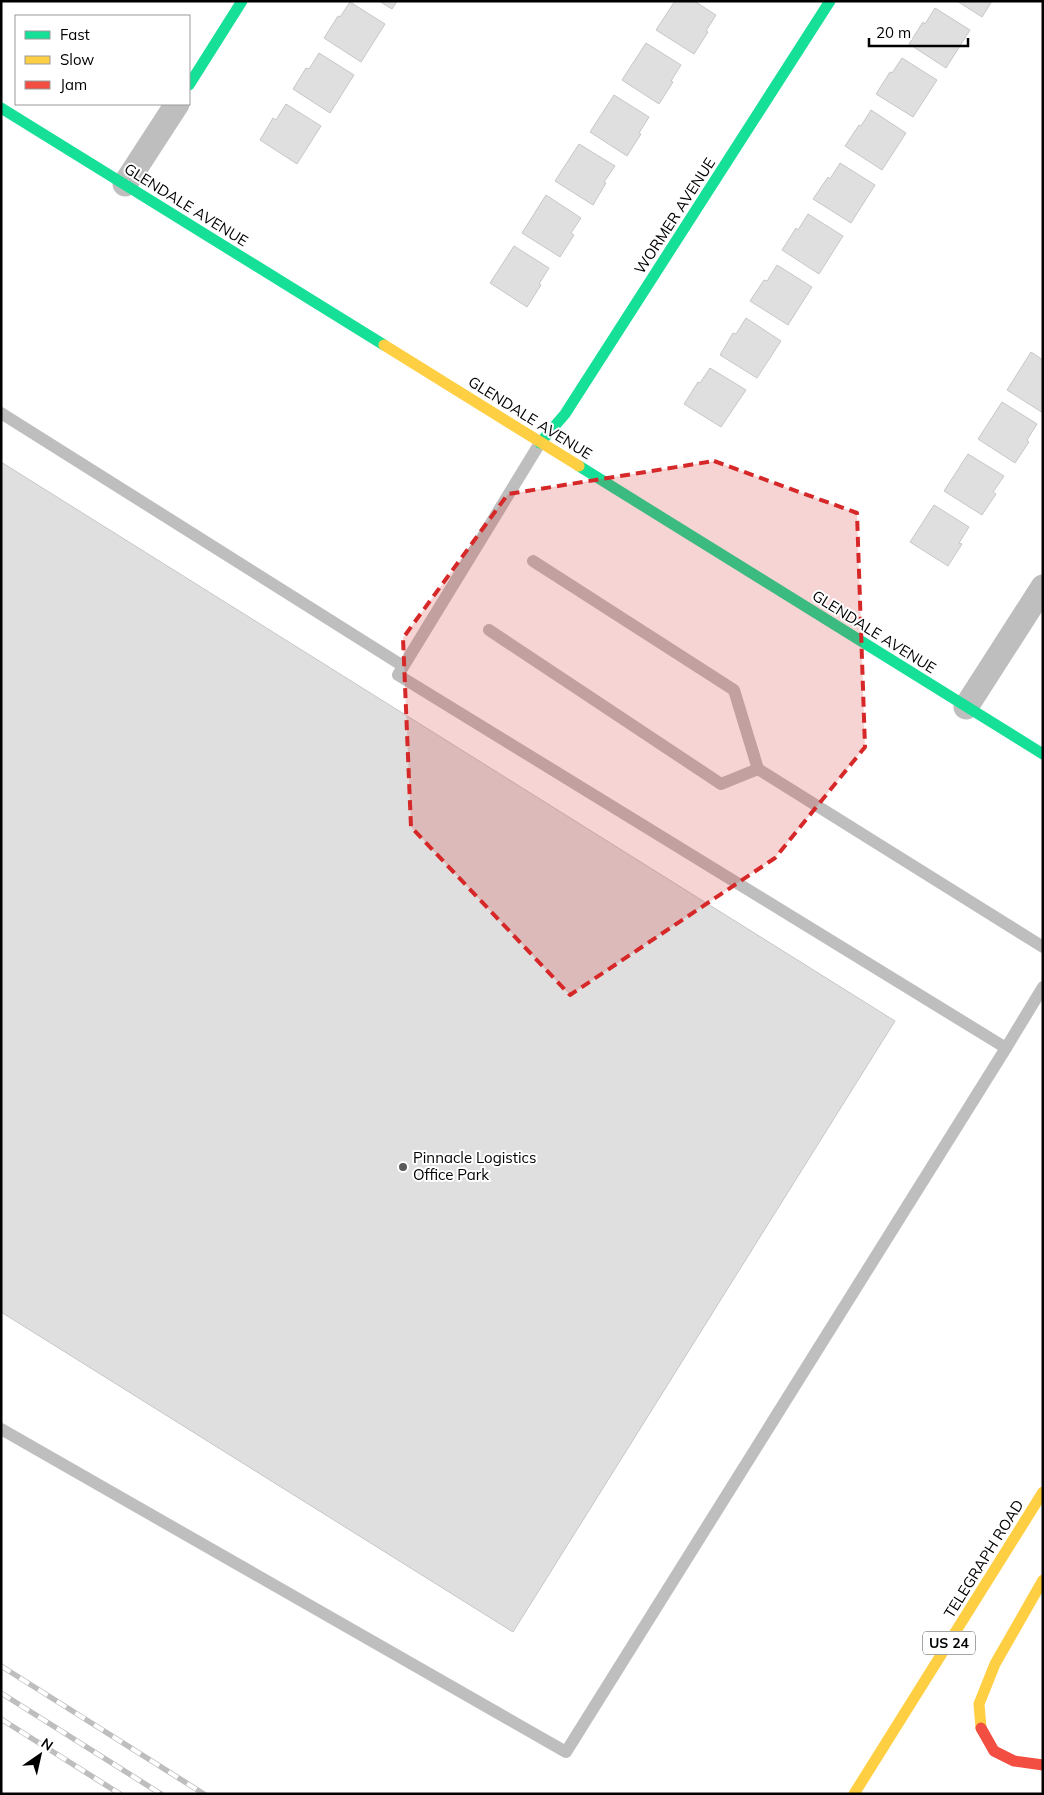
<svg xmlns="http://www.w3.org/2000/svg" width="1044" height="1795" viewBox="0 0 1044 1795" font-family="Mulish,sans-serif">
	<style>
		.building { fill: #dfdfdf; stroke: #c7c7c7 }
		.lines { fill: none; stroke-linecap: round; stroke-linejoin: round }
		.lane { stroke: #bebebe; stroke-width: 12 }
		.street { stroke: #bebebe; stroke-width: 25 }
		.fast { stroke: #16e098; stroke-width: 11 }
		.slow { stroke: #ffcf43; stroke-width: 11 }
		.jam { stroke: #f24e42; stroke-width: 11 }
		.rail-casing { stroke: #bebebe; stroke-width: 5.5 }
		.rail { stroke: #fff; stroke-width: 4; stroke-dasharray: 11; stroke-linecap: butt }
		.marked { fill: #d62828; fill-opacity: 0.2; stroke: #d62828; stroke-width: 4; stroke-dasharray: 10 6; stroke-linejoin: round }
		.poi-dot { fill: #595959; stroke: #fff; stroke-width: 2 }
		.labels { text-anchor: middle; stroke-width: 4; stroke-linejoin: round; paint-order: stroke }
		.shield { fill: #fff; stroke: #4c4c4c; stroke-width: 1 }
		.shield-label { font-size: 14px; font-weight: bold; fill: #000 }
		.street-label { font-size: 15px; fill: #000; stroke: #fff }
		.poi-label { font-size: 15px; fill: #000; stroke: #fff; text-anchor: start }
	</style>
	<rect width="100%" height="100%" fill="#fff"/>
	<!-- building -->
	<g class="building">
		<polygon points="379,1 397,1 392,9"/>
		<polygon points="675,1 694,1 716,15 706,31 708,32 694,54 656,30"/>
		<polygon points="957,1 992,1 982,17"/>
		<polygon points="350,2 385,24 361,62 324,38 338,16 340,17"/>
		<polygon points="935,8 970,30 946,68 909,44 923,22 925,24"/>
		<polygon points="646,43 681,65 671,81 673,82 659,104 622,80"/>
		<polygon points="319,53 354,75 330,113 293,89 306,68 309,69"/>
		<polygon points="902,58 937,80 913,117 876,94 890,72 892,73"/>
		<polygon points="614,95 649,117 639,133 641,134 627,156 590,132"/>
		<polygon points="286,104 321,126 297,164 260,140 273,118 276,120"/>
		<polygon points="871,110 906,133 882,170 845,146 859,125 861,126"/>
		<polygon points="579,144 615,166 604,182 606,183 593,205 555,181"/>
		<polygon points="840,163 875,185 851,223 813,199 828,177 830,179"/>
		<polygon points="546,195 581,218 571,233 574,235 560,257 522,233"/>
		<polygon points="808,214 843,236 819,274 782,250 796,228 798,230"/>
		<polygon points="514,246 549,268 539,284 541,285 527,307 490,283"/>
		<polygon points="777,265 812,287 788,325 750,301 764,280 767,281"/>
		<polygon points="746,318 781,341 757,378 720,355 733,333 736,334"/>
		<polygon points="1031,352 1043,360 1043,413 1007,390"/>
		<polygon points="710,368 746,390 721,427 684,404 698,382 700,383"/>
		<polygon points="1002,402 1037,424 1027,440 1029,442 1015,463 978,439"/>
		<polygon points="968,454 1004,476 993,492 996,494 982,515 944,491"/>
		<polygon points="1,462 895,1021 513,1632 1,1312"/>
		<polygon points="934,505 969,527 959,543 962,544 948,566 910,542"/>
	</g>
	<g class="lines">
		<!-- lane -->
		<g class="lane">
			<polyline points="1,413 403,666"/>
			<polyline points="533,561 734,690 758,769"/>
			<polyline points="489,630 721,784 758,769 1043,947"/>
			<polyline points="1006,1048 1043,987"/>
			<polyline points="1,1429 566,1752 1006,1048 398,675 540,443"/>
		</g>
		<!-- street -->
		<g class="street">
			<polyline points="125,184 177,104"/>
			<polyline points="966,707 1043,587"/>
		</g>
		<!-- fast -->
		<g class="fast">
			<polyline points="189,85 242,1"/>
			<polyline points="1,108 384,345"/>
			<polyline points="540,443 565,414 830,1"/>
			<polyline points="579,466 1043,754"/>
		</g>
		<!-- slow -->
		<g class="slow">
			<polyline points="384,345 579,466"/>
			<polyline points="981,1728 979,1704 995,1664 1043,1580"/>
			<polyline points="854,1794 1043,1492"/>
		</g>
		<!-- jam -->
		<polyline class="jam" points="981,1728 994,1751 1014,1761 1043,1765"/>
		<!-- rail casing -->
		<g class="rail-casing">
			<g id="rail">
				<polyline points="1,1666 204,1794"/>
				<polyline points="1,1693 161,1794"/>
				<polyline points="1,1719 120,1794"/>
			</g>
		</g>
		<!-- rail -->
		<use href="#rail" class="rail"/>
	</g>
	<!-- marked area -->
	<path class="marked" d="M714,461L857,513L865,747L775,858L570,995L411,827L403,638L508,494Z"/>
	<!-- markers -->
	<circle class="poi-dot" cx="403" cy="1167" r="5"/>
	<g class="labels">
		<!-- shield labels -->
		<rect class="shield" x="923" y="1631.5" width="52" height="23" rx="4"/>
		<g class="shield-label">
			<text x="949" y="1648">US 24</text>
		</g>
		<!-- street labels -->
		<g class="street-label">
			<text transform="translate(186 205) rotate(32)" y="5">GLENDALE AVENUE</text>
			<text transform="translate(675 216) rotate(-57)" y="5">WORMER AVENUE</text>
			<text transform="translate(530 418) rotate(32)" y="5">GLENDALE AVENUE</text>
			<text transform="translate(874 632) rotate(32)" y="5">GLENDALE AVENUE</text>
			<text transform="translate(984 1559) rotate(-58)" y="5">TELEGRAPH ROAD</text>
		</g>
		<!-- poi labels -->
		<g class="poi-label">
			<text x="413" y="1163">Pinnacle Logistics<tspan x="413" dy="17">Office Park</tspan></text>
		</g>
	</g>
	<!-- border -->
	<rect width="1044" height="1795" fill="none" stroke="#000000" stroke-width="5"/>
	<!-- legend -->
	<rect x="15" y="15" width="175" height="90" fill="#ffffff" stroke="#999999"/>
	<rect x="25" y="31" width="25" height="8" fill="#16e098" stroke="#999999"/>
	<text x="60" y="40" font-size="15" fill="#000000">Fast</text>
	<rect x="25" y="56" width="25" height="8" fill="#ffcf43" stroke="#999999"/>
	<text x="60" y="65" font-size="15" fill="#000000">Slow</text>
	<rect x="25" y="81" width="25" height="8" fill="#f24e42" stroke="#999999"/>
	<text x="60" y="90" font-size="15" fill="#000000">Jam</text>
	<!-- north arrow -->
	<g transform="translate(40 1755) rotate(34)" stroke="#ffffff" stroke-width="4" paint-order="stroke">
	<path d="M0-4L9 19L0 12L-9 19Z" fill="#000000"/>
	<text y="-8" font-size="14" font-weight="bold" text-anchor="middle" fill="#000000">N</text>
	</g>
	<!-- scale -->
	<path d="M869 38v8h99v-8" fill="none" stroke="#000000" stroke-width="2.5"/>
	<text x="876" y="38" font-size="15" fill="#000000" stroke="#ffffff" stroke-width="4" paint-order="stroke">20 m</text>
</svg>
